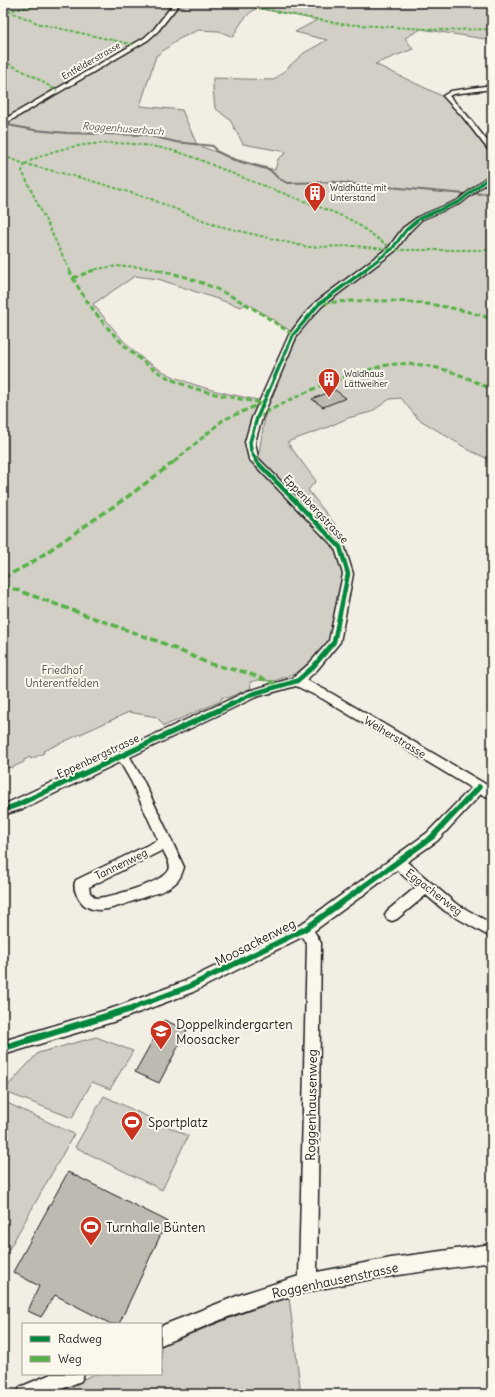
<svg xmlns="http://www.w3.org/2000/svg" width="495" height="1397" viewBox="0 0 495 1397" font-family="Delius,sans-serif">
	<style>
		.green { fill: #d2cfc6; stroke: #777671; fill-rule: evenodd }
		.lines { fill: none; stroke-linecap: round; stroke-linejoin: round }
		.stream { stroke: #716f6b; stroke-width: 2 }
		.building { fill: #bdbab1; stroke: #1c1c1c }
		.minor-casing { stroke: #1c1c1c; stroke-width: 3 }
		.tertiary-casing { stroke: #1c1c1c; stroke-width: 3 }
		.minor { fill: #fbf7ec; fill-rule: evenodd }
		.tertiary { fill: #fbf7ec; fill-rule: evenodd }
		.quiet-far2 { stroke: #55b145; stroke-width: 2; stroke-dasharray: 3.5 2; stroke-linecap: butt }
		.quiet-far1 { stroke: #55b145; stroke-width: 3; stroke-dasharray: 5.5 3; stroke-linecap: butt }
		.quiet { stroke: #55b145; stroke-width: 3.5; stroke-dasharray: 7 3.5; stroke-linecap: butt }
		.cycleway-far4-casing { stroke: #fbf7ec; stroke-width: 4.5 }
		.cycleway-far3-casing { stroke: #fbf7ec; stroke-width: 5.5 }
		.cycleway-far2-casing { stroke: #fbf7ec; stroke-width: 6 }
		.cycleway-far1-casing { stroke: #fbf7ec; stroke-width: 8 }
		.cycleway-casing { stroke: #fbf7ec; stroke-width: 10 }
		.cycleway-far4 { stroke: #00873e; stroke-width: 3 }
		.cycleway-far3 { stroke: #00873e; stroke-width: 3.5 }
		.cycleway-far2 { stroke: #00873e; stroke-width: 4.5 }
		.cycleway-far1 { stroke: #00873e; stroke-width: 5.5 }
		.cycleway { stroke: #00873e; stroke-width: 7 }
		.labels { text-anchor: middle; stroke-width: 4; stroke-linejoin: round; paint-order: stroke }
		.far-street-label { font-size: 9px; fill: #1c1c1c; stroke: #fbf7ec }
		.far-poi-label { font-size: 9px; fill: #1c1c1c; stroke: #fbf7ec; text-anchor: start }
		.far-water-label { font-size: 10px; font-style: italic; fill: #545351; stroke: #fbf7ec }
		.street-label { font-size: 11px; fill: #1c1c1c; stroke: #fbf7ec }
		.park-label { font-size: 11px; fill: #53524f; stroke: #fbf7ec }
		.near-street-label { font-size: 13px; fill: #1c1c1c; stroke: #fbf7ec }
		.near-poi-label { font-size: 13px; fill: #1c1c1c; stroke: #fbf7ec; text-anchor: start }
	</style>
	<rect width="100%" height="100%" fill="#f2eee4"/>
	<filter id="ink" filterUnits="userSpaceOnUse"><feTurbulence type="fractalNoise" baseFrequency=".025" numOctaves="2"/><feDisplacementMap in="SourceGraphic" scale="8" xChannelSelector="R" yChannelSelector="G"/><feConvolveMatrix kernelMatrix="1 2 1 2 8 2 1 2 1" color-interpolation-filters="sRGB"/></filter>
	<g filter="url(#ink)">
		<!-- green -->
		<g class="green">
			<path d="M3,3H492V40L421,29L405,38L413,49L375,64L442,96L460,113L492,155V461L469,450L417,418L401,398L390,399L371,412L348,418L326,428L287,442L316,481L308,490L348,541L340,547L257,464L267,405L248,459L343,555L348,574L334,642L313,667L274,681L258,680L250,682L251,688L227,698L222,697L221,701L164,726L157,717L129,712L50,748L43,751L44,753L31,759L30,757L24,760V762L11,768L10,767L3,769ZM257,8L317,20L295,32L327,40L304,53L274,80L213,78V90L215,108L230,120L243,144L287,152L278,159L275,170L235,159L197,145L182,110L140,106L156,56L179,39L198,30L219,31L233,37C239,25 246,14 257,8ZM135,276L158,279L241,307L247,303L298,336L268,402C224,393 179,386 142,358C125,346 107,320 93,304Z"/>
			<polygon points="96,1037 133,1051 110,1089 92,1082 72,1118 3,1091 38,1053"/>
			<polygon points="104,1096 188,1136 162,1190 75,1147"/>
			<polygon points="3,1101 74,1134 3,1260"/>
			<polygon points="289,1298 301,1394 89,1394 86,1393 85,1394 49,1394 95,1374 161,1374 161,1346 243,1313"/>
		</g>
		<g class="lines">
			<!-- stream -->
			<g class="stream">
				<polyline points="8,125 34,130 67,133 146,135 176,142 213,146 216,151 234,160 270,170 278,178 287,183 334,182 465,194"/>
				<polyline points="474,194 492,193"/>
			</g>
		</g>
		<!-- building -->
		<g class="building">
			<polygon points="335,390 346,398 323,407 312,399"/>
			<polygon points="164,1020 187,1030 159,1083 135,1072"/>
			<polygon points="68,1172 167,1221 119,1324 111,1324 55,1295 41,1317 28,1311 39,1286 13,1272"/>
		</g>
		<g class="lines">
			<!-- minor casing -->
			<g class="minor-casing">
				<g id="minor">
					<polygon points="492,85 492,89 453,94 449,96 466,114 492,147 492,153 490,152 462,116 443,96 451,91"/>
					<path d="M492,173V178L461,203L422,219L409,232L395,251L322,306L310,319L297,335L262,418L255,442L258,458L344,545L353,574L340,642L317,670L306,680L331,693L492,788V799L481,794L437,841L407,862L455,903L492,924V938L445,911L426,895L397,919L392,921L387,919L385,915L387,911L416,887L397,870L314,931L321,943L317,1272L391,1258L492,1244V1262C420,1272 347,1280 277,1300C237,1312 199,1329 161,1345V1326L242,1294L299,1276L307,944L302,937L193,992L116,1021L3,1055V1041L116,1007L183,982L300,925L427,833L471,788L323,699L296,686L256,697L130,757L143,780L184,867C182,874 179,881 173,885C164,892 152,894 142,898C122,904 91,922 78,897C75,892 73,885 76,880L158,840L131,781L120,762L22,809L3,815V805L248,691L293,678L309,664L329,641L343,574L335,548L249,459L245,442L252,418L289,335L304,315L316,302L389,247L403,228L418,217L457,201ZM163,850C165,855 172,865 169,870C164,882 109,898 96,898L90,893L89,887Z"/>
					<polygon points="51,1374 84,1374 81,1381 50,1394 17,1394 20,1387"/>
				</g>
			</g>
			<!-- tertiary casing -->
			<g class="tertiary-casing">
				<polygon id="tertiary" points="174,3 180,3 158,31 148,40 3,125 3,120 144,38 154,29"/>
			</g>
			<!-- minor -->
			<use href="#minor" class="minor"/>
			<!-- tertiary -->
			<use href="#tertiary" class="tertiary"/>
			<!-- quiet-far2 -->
			<g class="quiet-far2">
				<polyline points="233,3 341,24 444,30 492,29"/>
				<polyline points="3,9 40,24 135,45"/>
				<polyline points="7,11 52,3"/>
				<polyline points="3,61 35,77 57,91"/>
				<polyline points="3,156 25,164 89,180 151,199 215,225 307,247 356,246 396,250 492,250"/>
				<path d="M25,164C65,140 126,139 170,150C195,156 218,168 241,177C272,189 304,201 335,213L353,221L391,248"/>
				<polyline points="25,164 22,171 70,271"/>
				<path d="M90,271C115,264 138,265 163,271"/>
			</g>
			<!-- quiet-far1 -->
			<g class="quiet-far1">
				<path d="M69,270C88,310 130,360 171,379C199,393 232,397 262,403"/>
				<path d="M158,270C211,281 249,304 293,335"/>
				<polyline points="73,278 94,270"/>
				<path d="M323,303C380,298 437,300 492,319"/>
				<path d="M258,417C290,398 323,384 358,373C371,369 383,365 396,364C430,362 463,374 492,390"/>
				<polyline points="174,462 223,420 262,403"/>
			</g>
			<!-- quiet -->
			<g class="quiet">
				<polyline points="3,578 31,563 130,495 175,461"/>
				<polyline points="3,585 160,642 210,664 245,672 279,685"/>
			</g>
			<!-- cycleway-far4 casing -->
			<g class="cycleway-far4-casing">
				<polyline id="cycleway-far4" points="363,271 392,249 406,230 420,218 459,202 492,175"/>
			</g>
			<!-- cycleway-far3 casing -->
			<g class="cycleway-far3-casing">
				<polyline id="cycleway-far3" points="257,462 251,451 250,442 257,418 293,335 319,304 365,270"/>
			</g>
			<!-- cycleway-far2 casing -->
			<g class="cycleway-far2-casing">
				<polyline id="cycleway-far2" points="232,704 252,694 297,681 313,667 334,642 348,574 340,547 256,461"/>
			</g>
			<!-- cycleway-far1 casing -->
			<g class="cycleway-far1-casing">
				<g id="cycleway-far1">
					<polyline points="3,810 17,805 234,703"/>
					<polyline points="127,1010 188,987 305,929 432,837 479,787"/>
				</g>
			</g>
			<!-- cycleway casing -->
			<g class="cycleway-casing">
				<polyline id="cycleway" points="3,1048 130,1009"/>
			</g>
			<!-- cycleway-far4 -->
			<use href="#cycleway-far4" class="cycleway-far4"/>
			<!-- cycleway-far3 -->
			<use href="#cycleway-far3" class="cycleway-far3"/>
			<!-- cycleway-far2 -->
			<use href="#cycleway-far2" class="cycleway-far2"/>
			<!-- cycleway-far1 -->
			<use href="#cycleway-far1" class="cycleway-far1"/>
			<!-- cycleway -->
			<use href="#cycleway" class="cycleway"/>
		</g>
	</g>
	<!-- icons -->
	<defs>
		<g id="building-pin" transform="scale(1.15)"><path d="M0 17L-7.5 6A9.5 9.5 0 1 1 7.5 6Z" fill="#c8321e" stroke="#fbf7ec"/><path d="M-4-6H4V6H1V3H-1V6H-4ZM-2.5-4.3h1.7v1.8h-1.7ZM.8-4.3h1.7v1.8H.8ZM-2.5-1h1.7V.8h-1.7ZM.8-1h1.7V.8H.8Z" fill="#fff"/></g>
		<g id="school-pin" transform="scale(1.15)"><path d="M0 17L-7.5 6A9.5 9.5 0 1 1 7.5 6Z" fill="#c8321e" stroke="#fbf7ec"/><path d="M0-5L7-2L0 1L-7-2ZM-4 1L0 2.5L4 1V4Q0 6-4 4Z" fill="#fff"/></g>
		<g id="stadium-pin" transform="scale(1.15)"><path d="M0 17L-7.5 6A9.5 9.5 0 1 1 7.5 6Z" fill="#c8321e" stroke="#fbf7ec"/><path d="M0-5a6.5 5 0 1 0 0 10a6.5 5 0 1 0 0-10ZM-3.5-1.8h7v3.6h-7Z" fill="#fff"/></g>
	</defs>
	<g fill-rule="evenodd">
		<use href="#building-pin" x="315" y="193"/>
		<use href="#building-pin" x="329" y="379"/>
		<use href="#school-pin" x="161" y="1031"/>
		<use href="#stadium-pin" x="132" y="1122"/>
		<use href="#stadium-pin" x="91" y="1227"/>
	</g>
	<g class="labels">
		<!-- far-street labels -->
		<g class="far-street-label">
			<text transform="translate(91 61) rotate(-30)" y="3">Entfelderstrasse</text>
		</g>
		<!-- far-poi labels -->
		<g class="far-poi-label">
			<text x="330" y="191">Waldhütte mit<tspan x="330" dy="10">Unterstand</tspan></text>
			<text x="344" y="377">Waldhaus<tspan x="344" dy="10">Lättweiher</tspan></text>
		</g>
		<!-- far-water labels -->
		<g class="far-water-label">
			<text transform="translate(123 128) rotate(4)" y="4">Roggenhuserbach</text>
		</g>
		<!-- street labels -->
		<g class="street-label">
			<text transform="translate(316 509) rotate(47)" y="4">Eppenbergstrasse</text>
			<text transform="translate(395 737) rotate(31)" y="4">Weiherstrasse</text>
			<text transform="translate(98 756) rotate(-25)" y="4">Eppenbergstrasse</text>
			<text transform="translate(121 864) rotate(-26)" y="4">Tannenweg</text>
			<text transform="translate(434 892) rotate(38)" y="4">Eggacherweg</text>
		</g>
		<!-- park labels -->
		<g class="park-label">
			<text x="62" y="674">Friedhof<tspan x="62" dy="13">Unterentfelden</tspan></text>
		</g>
		<!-- near-street labels -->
		<g class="near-street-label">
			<text transform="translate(255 942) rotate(-27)" y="5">Moosackerweg</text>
			<text transform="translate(311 1105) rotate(-89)" y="5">Roggenhausenweg</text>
			<text transform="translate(335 1280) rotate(-12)" y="5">Roggenhausenstrasse</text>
		</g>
		<!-- near-poi labels -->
		<g class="near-poi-label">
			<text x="176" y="1029">Doppelkindergarten<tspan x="176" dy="15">Moosacker</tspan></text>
			<text x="148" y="1127">Sportplatz</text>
			<text x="106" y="1232">Turnhalle Bünten</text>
		</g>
	</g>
	<!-- margin -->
	<rect width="495" height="1397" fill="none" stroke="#fbf7ec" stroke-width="16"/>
	<rect x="8" y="8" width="479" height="1381" fill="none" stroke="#1c1c1c" stroke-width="1.5" filter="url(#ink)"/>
	<!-- legend -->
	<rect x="22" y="1323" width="140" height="52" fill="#fbf7ec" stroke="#a29f99"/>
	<rect x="30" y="1336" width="20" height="6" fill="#00873e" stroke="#a29f99"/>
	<text x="58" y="1343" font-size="12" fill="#1c1c1c">Radweg</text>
	<rect x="30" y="1356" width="20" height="6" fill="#55b145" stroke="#a29f99"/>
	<text x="58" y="1363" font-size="12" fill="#1c1c1c">Weg</text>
</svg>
